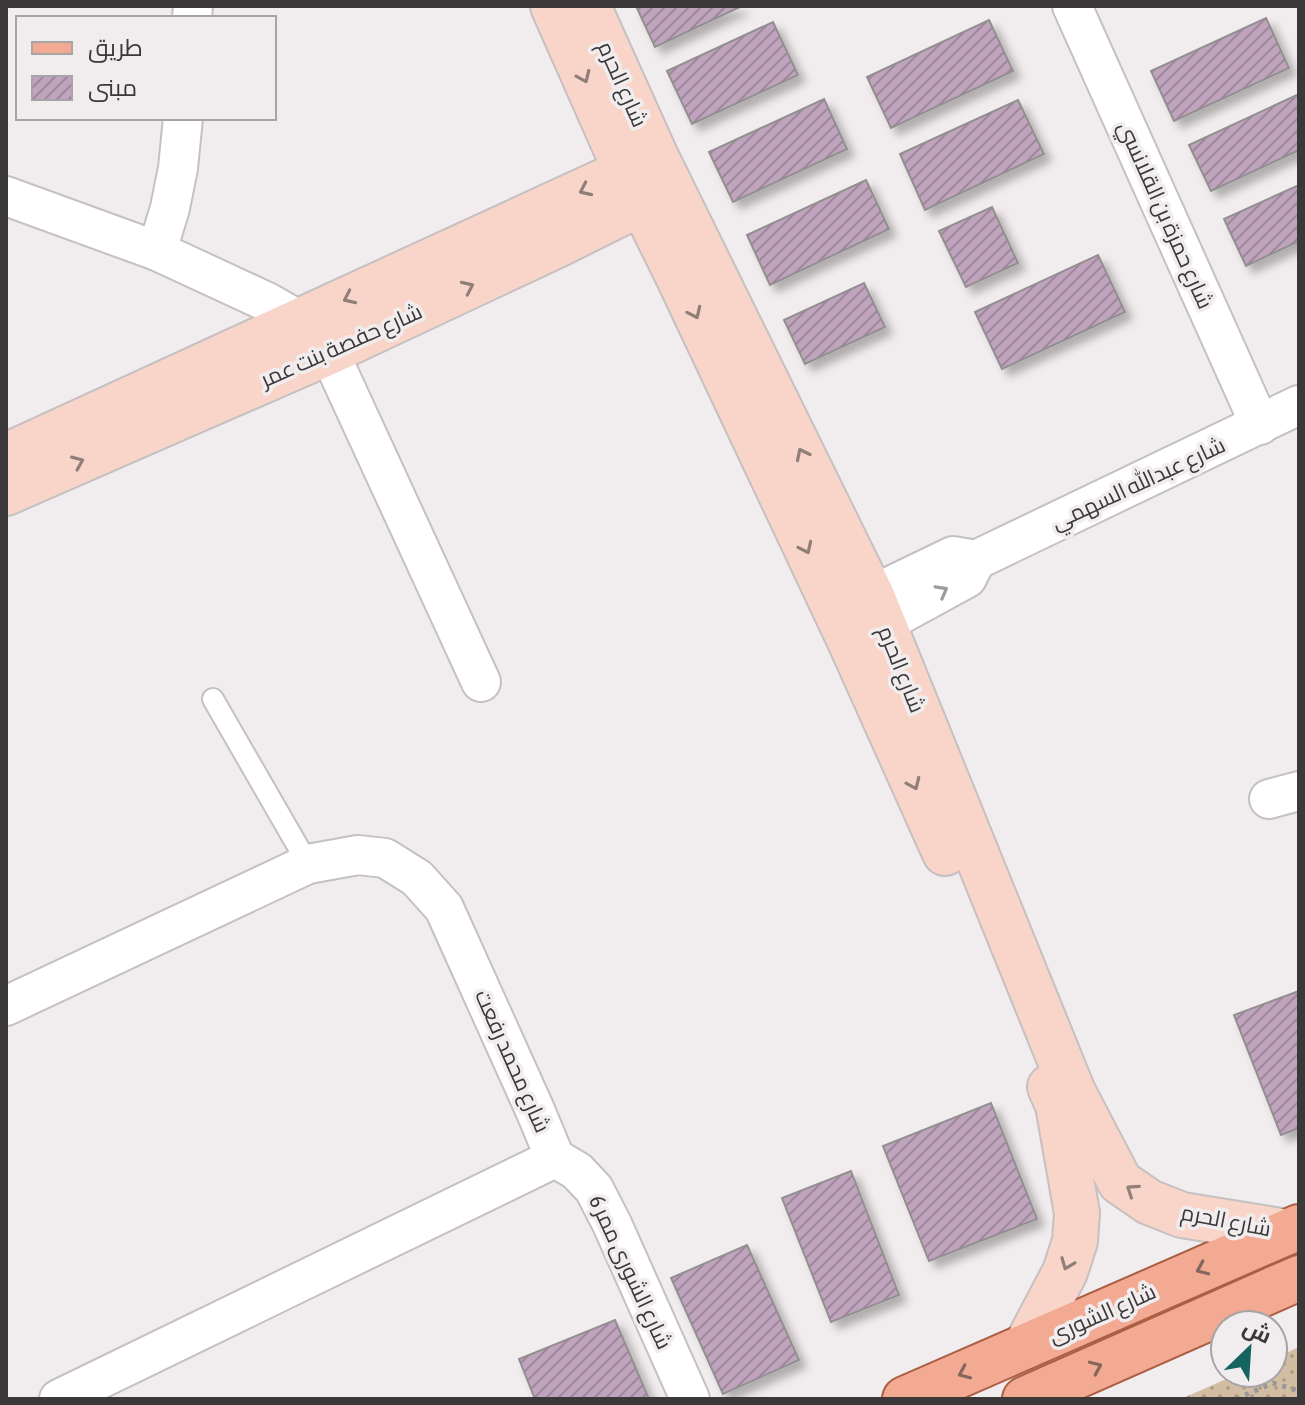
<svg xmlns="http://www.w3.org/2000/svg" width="1305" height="1405" viewBox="0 0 1305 1405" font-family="'Asap Condensed',Cairo,sans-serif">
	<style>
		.park { fill: url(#park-dots) }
		.building { fill: url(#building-hatch); stroke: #928f91; stroke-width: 2; filter: url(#shadow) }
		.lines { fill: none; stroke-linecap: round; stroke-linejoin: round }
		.lane-casing { stroke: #c5c0c1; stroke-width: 24 }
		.street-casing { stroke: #c5c0c1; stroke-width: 42 }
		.secondary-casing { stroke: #c5c0c1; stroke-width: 48 }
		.primary-casing { stroke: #ac5e44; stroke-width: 48 }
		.path { stroke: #9a9697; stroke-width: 5; stroke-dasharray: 4 6; stroke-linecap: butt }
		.lane { stroke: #fff; stroke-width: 20 }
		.street { stroke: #fff; stroke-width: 38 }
		.secondary { stroke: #f9d5c9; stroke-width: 44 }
		.primary { stroke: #f2aa92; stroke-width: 44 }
		.oneway { stroke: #907f79 }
		.oneway2 { stroke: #9c9c9c }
		.oneway3 { stroke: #84665c }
		.labels { text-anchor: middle; stroke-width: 7; stroke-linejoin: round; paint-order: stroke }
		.street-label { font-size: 22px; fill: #3a3838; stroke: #f1eced }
	</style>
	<defs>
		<pattern id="park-dots" width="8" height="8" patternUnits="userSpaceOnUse" patternTransform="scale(2)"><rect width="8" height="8" fill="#d2bda3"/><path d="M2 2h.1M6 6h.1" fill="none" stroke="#ab9b86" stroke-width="1.8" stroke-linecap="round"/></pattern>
		<pattern id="building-hatch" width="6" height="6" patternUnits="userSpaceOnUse" patternTransform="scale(2)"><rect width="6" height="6" fill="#c0a4bd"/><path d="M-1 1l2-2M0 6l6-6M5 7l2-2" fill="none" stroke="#9d879b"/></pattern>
		<filter id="shadow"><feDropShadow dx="7" dy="7" stdDeviation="4" flood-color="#0004"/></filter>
	</defs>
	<rect width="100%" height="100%" fill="#f1eced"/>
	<!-- park -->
	<polygon class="park" points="1299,1347 1299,1399 1181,1399 1240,1373 1273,1373 1273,1359"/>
	<!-- building -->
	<g class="building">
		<polygon points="636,6 742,6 655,47"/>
		<polygon points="1266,18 1289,68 1174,121 1151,71"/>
		<polygon points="989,20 1013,71 891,128 867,77"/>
		<polygon points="773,22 798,75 692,124 667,71"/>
		<polygon points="1299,94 1299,150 1211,191 1189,145"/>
		<polygon points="824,99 847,149 733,202 709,152"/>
		<polygon points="1018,100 1044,154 925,210 900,154"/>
		<polygon points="866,180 889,229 770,285 747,235"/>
		<polygon points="1299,185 1299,241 1246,266 1224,219"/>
		<polygon points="992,207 1018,263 966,287 939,231"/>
		<polygon points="1098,255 1125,312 1002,369 975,312"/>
		<polygon points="864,283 885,327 805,364 784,320"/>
		<polygon points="1299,991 1299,1128 1281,1135 1234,1015"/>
		<polygon points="991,1103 1037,1219 929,1261 883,1146"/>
		<polygon points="851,1171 899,1295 831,1322 782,1198"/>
		<polygon points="747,1245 799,1360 723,1394 671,1278"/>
		<polygon points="615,1320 649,1399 535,1399 519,1359"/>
	</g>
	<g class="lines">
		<!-- lane casing -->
		<g class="lane-casing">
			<polyline id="lane" points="213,699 308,864"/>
		</g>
		<!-- street casing -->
		<g class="street-casing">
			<g id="street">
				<polyline points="1072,6 1260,425"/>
				<polyline points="192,18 193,6"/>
				<polyline points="6,196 157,251 170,208 178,168 183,118"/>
				<polyline points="157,251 267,302 300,321 329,352 481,682"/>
				<polyline points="845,608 953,556 976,560 1299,405"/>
				<polyline points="857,638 967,578 976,560"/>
				<polyline points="1269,799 1299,791"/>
				<polyline points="6,1006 308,864 358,855 385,858 417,878 444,908 535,1110 555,1158"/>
				<polyline points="555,1158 577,1171 594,1189 612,1224 690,1399"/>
				<polyline points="59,1399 555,1158"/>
			</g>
		</g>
		<!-- secondary casing -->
		<g class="secondary-casing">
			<g id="secondary">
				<polyline points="553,6 626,171 678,276 850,641 945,853"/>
				<polyline points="588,6 656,157 872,596 1073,1092 1120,1182 1149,1202 1182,1215 1287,1232"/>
				<polyline points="6,456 650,160"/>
				<polyline points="6,493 329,352 555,246 666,191"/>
				<polyline points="1026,1346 1065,1272 1075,1241 1077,1213 1058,1105 1050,1087"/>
			</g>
		</g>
		<!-- primary casing -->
		<g class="primary-casing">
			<g id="primary">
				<polyline points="905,1399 1299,1227"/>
				<polyline points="1025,1399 1299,1278"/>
			</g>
		</g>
		<!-- path -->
		<polyline class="path" points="1236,1399 1273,1383 1299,1391"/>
		<!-- lane -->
		<use href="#lane" class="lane"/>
		<!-- street -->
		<use href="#street" class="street"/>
		<!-- secondary -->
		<use href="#secondary" class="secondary"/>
		<!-- primary -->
		<use href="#primary" class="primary"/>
	</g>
	<!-- one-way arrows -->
	<defs><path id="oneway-chevron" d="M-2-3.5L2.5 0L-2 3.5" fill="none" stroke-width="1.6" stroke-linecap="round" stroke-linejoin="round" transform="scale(2)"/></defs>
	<g class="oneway">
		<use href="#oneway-chevron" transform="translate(584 77) rotate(66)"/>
		<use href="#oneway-chevron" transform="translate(585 190) rotate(155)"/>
		<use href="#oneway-chevron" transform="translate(468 287) rotate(-25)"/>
		<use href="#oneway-chevron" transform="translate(349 298) rotate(155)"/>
		<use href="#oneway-chevron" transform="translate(695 313) rotate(65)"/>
		<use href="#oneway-chevron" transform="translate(802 454) rotate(-116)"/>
		<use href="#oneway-chevron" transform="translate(78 462) rotate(-23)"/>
		<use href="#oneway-chevron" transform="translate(806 548) rotate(65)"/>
		<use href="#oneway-chevron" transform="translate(914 784) rotate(66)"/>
		<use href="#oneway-chevron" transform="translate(1132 1190) rotate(-146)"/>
		<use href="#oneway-chevron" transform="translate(1067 1264) rotate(111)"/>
	</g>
	<use class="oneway2" href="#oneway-chevron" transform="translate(942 591) rotate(-29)"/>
	<g class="oneway3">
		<use href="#oneway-chevron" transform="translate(1202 1269) rotate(156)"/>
		<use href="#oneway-chevron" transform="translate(1096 1367) rotate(-24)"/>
		<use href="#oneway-chevron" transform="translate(964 1373) rotate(156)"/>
	</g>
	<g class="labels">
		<!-- street labels -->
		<g class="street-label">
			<text transform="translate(623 84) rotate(66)" y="8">شارع الحرم</text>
			<text transform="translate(1166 215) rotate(66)" y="8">شارع حمزة بن القلانسي</text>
			<text transform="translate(341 345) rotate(-24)" y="8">شارع حفصة بنت عمر</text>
			<text transform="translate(1138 483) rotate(-25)" y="8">شارع عبدالله السهمي</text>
			<text transform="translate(902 669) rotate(68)" y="8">شارع الحرم</text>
			<text transform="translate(513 1061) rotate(66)" y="8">شارع محمد رفعت</text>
			<text transform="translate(1226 1220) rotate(11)" y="8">شارع الحرم</text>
			<text transform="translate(631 1272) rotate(65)" y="8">شارع الشورى ممر 6</text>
			<text transform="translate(1102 1313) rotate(-24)" y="8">شارع الشورى</text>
		</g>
	</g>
	<!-- border -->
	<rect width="1305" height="1405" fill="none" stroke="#3a3838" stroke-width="16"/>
	<!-- legend -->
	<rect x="16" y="16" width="260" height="104" fill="#f1eced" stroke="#a8a4a5" stroke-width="2"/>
	<rect x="32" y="42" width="40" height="12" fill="#f2aa92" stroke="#a8a4a5" stroke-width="2"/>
	<text x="88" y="56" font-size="24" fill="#3a3838">طريق</text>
	<rect x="32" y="76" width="40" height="24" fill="url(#building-hatch)" stroke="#a8a4a5" stroke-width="2"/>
	<text x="88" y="96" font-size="24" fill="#3a3838">مبنى</text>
	<!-- north arrow -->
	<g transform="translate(1249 1349) rotate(25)"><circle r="38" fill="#f1eced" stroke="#a8a4a5" stroke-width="2"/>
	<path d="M0-6L14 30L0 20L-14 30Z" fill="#156460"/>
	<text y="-12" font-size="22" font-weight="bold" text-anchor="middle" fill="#3a3838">ش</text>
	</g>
</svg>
